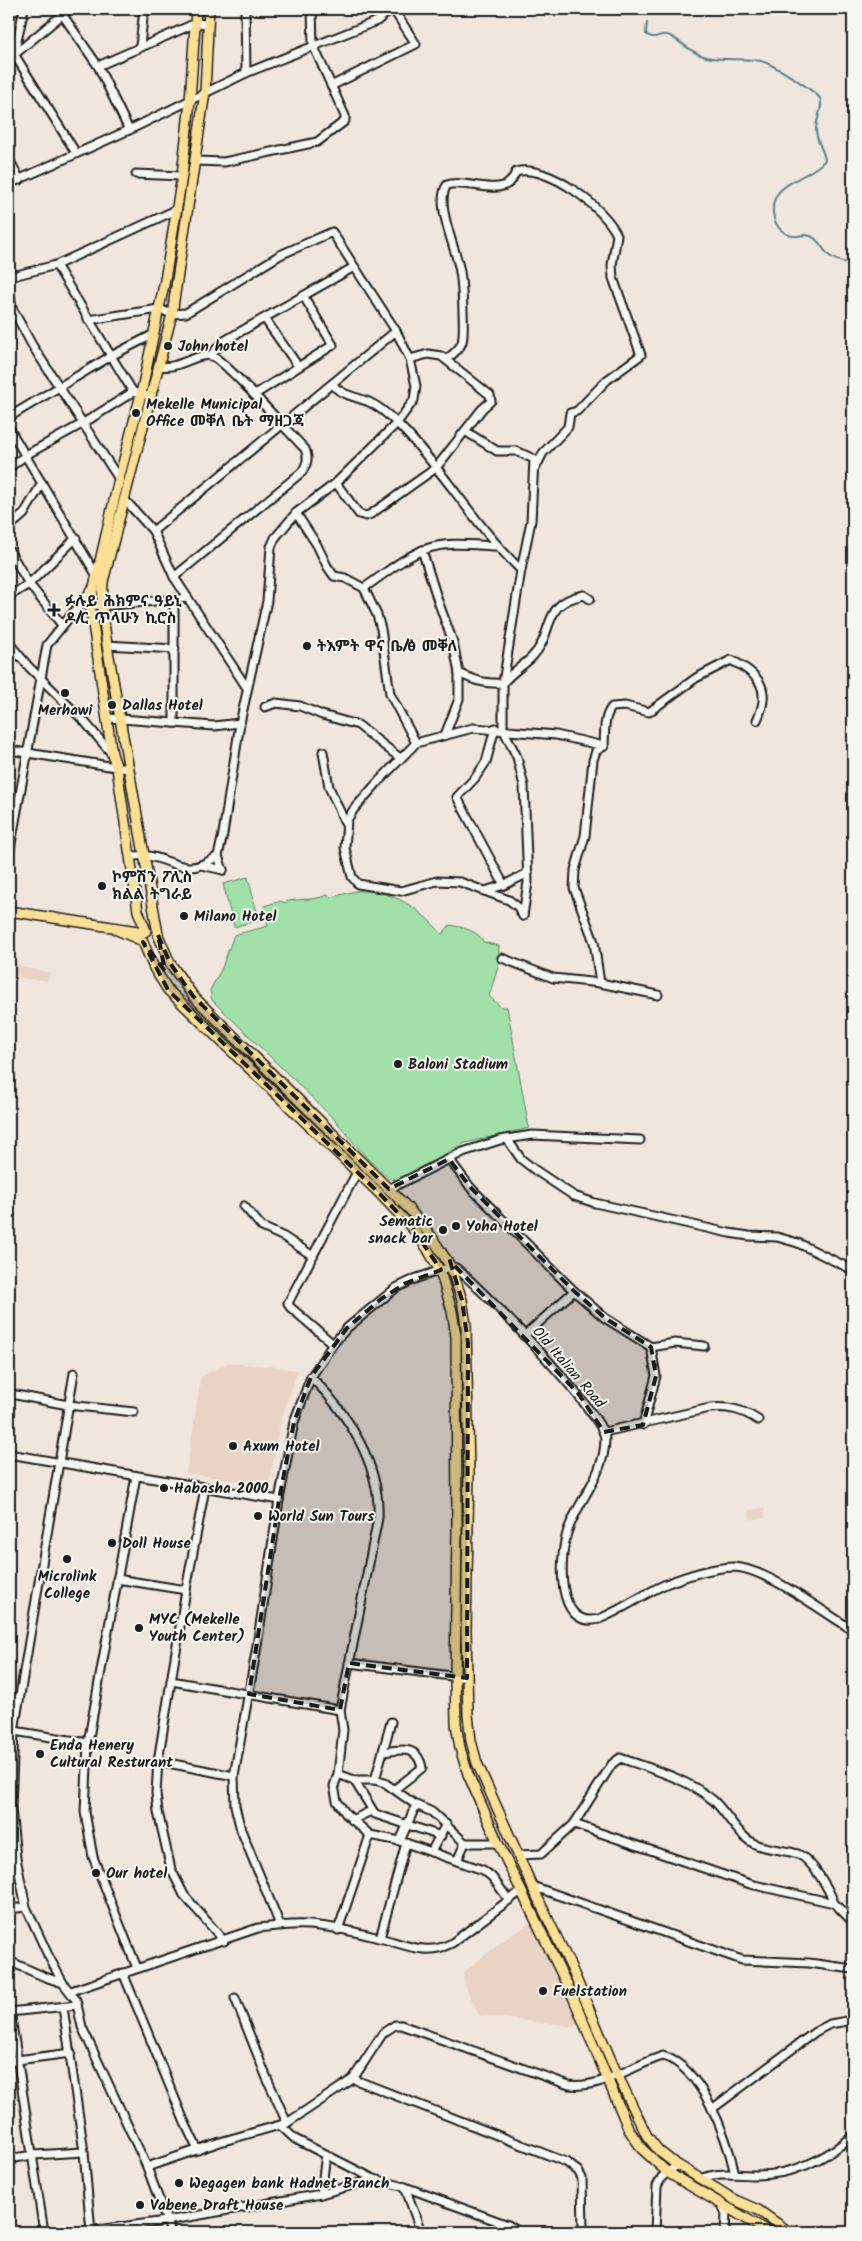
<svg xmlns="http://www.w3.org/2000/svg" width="862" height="2241" viewBox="0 0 862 2241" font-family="Kalam,'Noto Sans Ethiopic',sans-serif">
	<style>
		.built { fill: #e8d3c4 }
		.green { fill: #a1e1a9; stroke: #5e7e62 }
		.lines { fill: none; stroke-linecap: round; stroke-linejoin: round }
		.stream { stroke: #55818e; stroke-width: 2 }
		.minor-casing { stroke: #1c1c1c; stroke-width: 11 }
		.major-casing { stroke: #1c1c1c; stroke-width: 12 }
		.minor { stroke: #f6f6f2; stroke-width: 7 }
		.major { stroke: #fbdf96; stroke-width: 9 }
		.marked { fill: #1c1c1c; fill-opacity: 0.2; stroke: #1c1c1c; stroke-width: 4; stroke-dasharray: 10 6; stroke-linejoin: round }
		.poi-dot { fill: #1c1c1c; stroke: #f6f6f2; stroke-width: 2 }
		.labels { text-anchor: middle; stroke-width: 4; stroke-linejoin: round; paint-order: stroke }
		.poi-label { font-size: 15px; font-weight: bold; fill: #1c1c1c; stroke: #f6f6f2; text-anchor: start }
		.street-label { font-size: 15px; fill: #1c1c1c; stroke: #f6f6f2 }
	</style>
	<rect width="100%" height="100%" fill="#f0e6dd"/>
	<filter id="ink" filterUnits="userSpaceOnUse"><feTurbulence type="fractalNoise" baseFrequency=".02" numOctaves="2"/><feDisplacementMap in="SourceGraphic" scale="10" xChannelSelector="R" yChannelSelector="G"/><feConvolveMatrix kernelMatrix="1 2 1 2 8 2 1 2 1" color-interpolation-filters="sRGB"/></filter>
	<g filter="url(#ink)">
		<!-- built -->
		<g class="built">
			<polygon points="9,961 17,963 22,967 50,973 47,981 21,978 17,975 16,980 9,978"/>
			<polygon points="228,1363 279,1367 298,1371 281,1419 269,1485 186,1473 201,1377"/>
			<polygon points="764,1508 765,1518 750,1519 749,1510"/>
			<polygon points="530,1923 578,2023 570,2026 479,2015 466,1987 463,1973 500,1943"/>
		</g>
		<!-- green -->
		<g class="green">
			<polygon points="248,877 259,920 234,927 223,884"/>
			<path d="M356,891C393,889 419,908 442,934L450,925C461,927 480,931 483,942L499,946L498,967L489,996L501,1007H507L529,1128L465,1143L397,1180L390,1179L367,1158L336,1121L212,1000L210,990L221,970L234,935L268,926L264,906L281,901L284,903C296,897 312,902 327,895L331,897Z"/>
		</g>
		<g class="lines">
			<!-- stream -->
			<path class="stream" d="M647,22L646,34C655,42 661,31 670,36C682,42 690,52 703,56C723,62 742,57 761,61C775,65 809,87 820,98C824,108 816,118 816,129C816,142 824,150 825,160C810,180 765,181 774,218C776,227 785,236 795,236C799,236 803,235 806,235C819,236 822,251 831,257C837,261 846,263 853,263"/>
			<!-- minor casing -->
			<g class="minor-casing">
				<g id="minor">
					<polyline points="24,9 14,54 76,153"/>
					<polyline points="245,9 246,73"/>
					<polyline points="62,14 98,66 129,130"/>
					<polyline points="140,46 144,9"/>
					<polyline points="9,59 69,9"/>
					<polyline points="98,66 196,23 208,24"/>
					<polyline points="331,86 416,44 393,9"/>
					<polyline points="9,159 20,180"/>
					<polyline points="196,161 224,162 317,142 345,121 345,116 313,45 312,9"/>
					<polyline points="136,174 182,176"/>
					<polyline points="9,184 129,130 246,73 377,21 391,9"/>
					<polyline points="56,265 133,392"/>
					<polyline points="9,266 13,276"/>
					<polyline points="9,277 56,265 176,210"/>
					<polyline points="9,290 12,308 32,345 119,479"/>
					<polyline points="265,319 298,366"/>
					<polyline points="88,320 159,309 172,314 186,313 280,255 332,232 396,331 410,359 416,386 414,400 397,423 336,483 296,513 275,538 271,547 267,601 240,723 223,834 218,856 223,870"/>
					<polyline points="210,356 224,341 354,267"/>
					<path d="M447,359C452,355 461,348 462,342C465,333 462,283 460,272C457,250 434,204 447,185C464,179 496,195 510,182C513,179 514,175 516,172C547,163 605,208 617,235L612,265L613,278L641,355L607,380L577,411L570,413L568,427L543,453L535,469"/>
					<path d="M160,366C179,370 196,352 212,356C225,360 291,435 305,449C309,458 307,464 302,472L174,577"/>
					<path d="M332,384C342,396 355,396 369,402C380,407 390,416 399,425C444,470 475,526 521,570"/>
					<polyline points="254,395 333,345 304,297"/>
					<polyline points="9,417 111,356 154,334"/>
					<polyline points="9,428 97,576"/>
					<polyline points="465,431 497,451 516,451 534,459 531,521 521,570 503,683 503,729 517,757 524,786 528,882 523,916"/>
					<polyline points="9,468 26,455 82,424 133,392 144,395"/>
					<polyline points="336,483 359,514 366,516 371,514 436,468 482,409 491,401 490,395 441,356 428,354 410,359"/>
					<polyline points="125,500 153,531 174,577 247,688"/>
					<polyline points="296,513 317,545 327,566 334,576 345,578 364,588 377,615 381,629 390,694 416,743"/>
					<polyline points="9,527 24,514 42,483"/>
					<polyline points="153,531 396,331"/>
					<polyline points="9,550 29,584 62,625"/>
					<polyline points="422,550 438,601 453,642 459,673 459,699 445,735"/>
					<path d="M364,588C383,575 404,557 426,549C448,541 473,545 495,546"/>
					<polyline points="9,596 29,584 76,538"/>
					<polyline points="174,601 174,723"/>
					<polyline points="90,604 102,606 188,598"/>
					<polyline points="9,643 29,667 84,721 112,754"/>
					<polyline points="107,645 175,649"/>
					<path d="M459,673C475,681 486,684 503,683C512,672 523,666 532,657C556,632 540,603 584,595L590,599"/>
					<polyline points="265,707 276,703 300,706 322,715 358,725 400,758"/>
					<polyline points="108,718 214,726 240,723"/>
					<polyline points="495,728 486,762 475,778 457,797 504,885"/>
					<path d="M604,746C605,734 603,717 612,707L625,706L649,712L696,678L731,660C759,674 772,689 757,720"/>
					<polyline points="9,750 128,769"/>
					<polyline points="323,752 329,787 346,825"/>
					<polyline points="9,855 47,645 93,588"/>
					<path d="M131,857C154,851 167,865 188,867C199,868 209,861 218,856"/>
					<polyline points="201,865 223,870"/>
					<polyline points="485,891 504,885 528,873"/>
					<polyline points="523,916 518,907 509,900 460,882 437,881 401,891 358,884 352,877 345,848 347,820 354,809 378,782 416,743 473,728 556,735 604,746 596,751 593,760 585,836 575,870 574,888 594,942 600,983"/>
					<polyline points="502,958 553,978 600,983 658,995"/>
					<polyline points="507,1139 521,1159 535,1170 574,1196 595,1203 729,1233 749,1236 777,1237 798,1243 853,1270"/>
					<polyline points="449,1159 471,1188 574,1291 605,1318 651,1347 656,1376 643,1425"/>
					<polyline points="389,1189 463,1152 500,1140 532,1135 640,1140"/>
					<polyline points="244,1206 262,1227 284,1237 313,1256"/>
					<polyline points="524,1336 574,1291"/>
					<polyline points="333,1344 290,1307 288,1303 357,1172"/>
					<polyline points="651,1347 675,1343 704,1346"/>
					<polyline points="74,1373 14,1731 11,1808 16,1858 26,1907 48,1955 63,1983 76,2000 82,2027 147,2167 171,2232"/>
					<path d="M311,1377C347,1412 381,1465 378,1518L340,1710L343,1730L338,1774L334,1786L337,1801L346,1814L370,1835L400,1841L483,1870L492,1877L509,1900"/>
					<polyline points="11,1394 68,1405 134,1412"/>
					<path d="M604,1432L710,1408C729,1406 743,1410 758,1420"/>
					<polyline points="9,1454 279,1500"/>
					<polyline points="136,1476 88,1743 85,1812 93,1857 137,1968"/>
					<polyline points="205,1488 186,1590 158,1761 156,1793 158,1812 171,1869 184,1895 224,1941"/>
					<polyline points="117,1579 186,1590"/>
					<polyline points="349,1663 467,1678"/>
					<polyline points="171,1681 340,1710"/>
					<polyline points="9,1697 19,1699"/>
					<polyline points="14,1731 88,1743"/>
					<path d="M384,1752C402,1749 418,1746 422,1768L395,1789"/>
					<polyline points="158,1761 234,1776"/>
					<polyline points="338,1774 354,1780 375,1780 385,1783 416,1805 432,1812 465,1843 498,1843"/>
					<polyline points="354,1780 375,1814 441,1836"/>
					<polyline points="375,1780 391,1722"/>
					<polyline points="352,1820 371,1811"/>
					<path d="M574,1824L612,1764L620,1758C652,1769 688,1779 714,1801C728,1814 738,1837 757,1845C768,1849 785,1850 798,1854C812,1860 829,1889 834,1903"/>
					<polyline points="400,1841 416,1805"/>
					<polyline points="431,1852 446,1824"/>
					<polyline points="519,1855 541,1854 574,1824 750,1884 834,1903 853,1922"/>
					<polyline points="457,1861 465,1843"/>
					<polyline points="532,1886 742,1960 809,1963 853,1969"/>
					<polyline points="9,1909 26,1907"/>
					<path d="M280,1925L241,1830L235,1806L234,1776L256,1652L279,1500L294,1422L311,1377L333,1344L347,1328L396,1288L417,1278L451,1267L456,1268C481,1288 605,1414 605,1439C605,1474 579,1499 568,1530C559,1556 555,1630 599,1619C622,1610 643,1594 666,1584C686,1576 711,1568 733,1567C765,1567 824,1613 853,1630"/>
					<polyline points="338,1930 370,1835"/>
					<polyline points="380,1938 406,1843"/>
					<polyline points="9,1961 45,1977 63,1983"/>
					<polyline points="123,1973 185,2123 198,2150"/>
					<path d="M71,1991L258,1928C278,1926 298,1923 319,1926C339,1928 360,1933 379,1938C405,1944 426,1957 452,1943L521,1891"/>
					<polyline points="235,1998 266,2076 287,2123"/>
					<polyline points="63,2007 84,2152 91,2232"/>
					<polyline points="10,2011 44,2232"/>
					<polyline points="9,2012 77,2005"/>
					<polyline points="9,2061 71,2053"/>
					<polyline points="353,2079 566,2162 578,2171 582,2178 583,2232"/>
					<polyline points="712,2109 815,2032 830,2024 853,2020"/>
					<polyline points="281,2126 295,2139 374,2179 405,2187 508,2225 519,2232"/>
					<polyline points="9,2159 33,2155 84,2152"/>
					<path d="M147,2167L220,2142L287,2123L353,2079L383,2033L395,2025H401L569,2085C601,2089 633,2065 663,2056C702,2067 727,2138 735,2174"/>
					<path d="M699,2179C717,2172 733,2174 752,2175C791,2176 824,2161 853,2135"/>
					<polyline points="405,2187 421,2232"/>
					<polyline points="321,2194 326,2154"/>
					<polyline points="723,2207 726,2214 725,2232"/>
					<polyline points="81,2232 166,2221 321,2194 374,2179"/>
					<polyline points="479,2232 507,2225"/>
					<polyline points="655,2232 657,2186 662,2177 677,2165"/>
				</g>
			</g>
			<!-- major casing -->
			<g class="major-casing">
				<g id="major">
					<polyline points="9,911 144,932"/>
					<polyline points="117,930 143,941"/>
					<polyline points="146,931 138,911 117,768 112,754 90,604 119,479 141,394 165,280 182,176 190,101 196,9"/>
					<polyline points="158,934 107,645 102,606 103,582 172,314 205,92 209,9"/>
					<polyline points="158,935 170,963 193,996 409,1209 431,1236 451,1267 462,1300 466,1325 469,1473 466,1631 468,1715 471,1741 477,1763 532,1886 571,1967 617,2074 647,2136 659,2151 673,2162 735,2200 758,2210 789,2232"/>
					<polyline points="143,942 154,968 168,990 379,1193 413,1229 427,1248 440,1271 452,1311 456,1336 457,1529 455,1678 456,1724 460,1748 468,1774 498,1843 573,1997 629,2130 642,2149 667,2172 769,2232"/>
				</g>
			</g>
			<!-- minor -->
			<use href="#minor" class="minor"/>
			<!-- major -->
			<use href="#major" class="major"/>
		</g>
	</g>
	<!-- marked area -->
	<path class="marked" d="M158,935L170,963L193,996L389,1189L449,1159L471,1188L574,1291L605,1318L651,1347L656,1376L643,1425L604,1432L578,1393L450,1261L462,1300L468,1343L467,1678L349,1663L340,1710L249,1694L279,1500L294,1422L311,1377L347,1328L381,1299L406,1283L441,1270L413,1229L379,1193L168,990L143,942L165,971Z"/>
	<!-- markers -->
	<g class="poi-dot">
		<circle cx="168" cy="346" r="5"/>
		<circle cx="136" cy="413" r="5"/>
		<path d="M51.5 602.5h5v5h5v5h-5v5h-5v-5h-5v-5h5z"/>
		<circle cx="307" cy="646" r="5"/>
		<circle cx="65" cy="693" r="5"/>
		<circle cx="112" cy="705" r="5"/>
		<circle cx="102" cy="886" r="5"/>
		<circle cx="184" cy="916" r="5"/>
		<circle cx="398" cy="1064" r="5"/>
		<circle cx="456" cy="1226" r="5"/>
		<circle cx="443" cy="1230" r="5"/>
		<circle cx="233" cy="1446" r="5"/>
		<circle cx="164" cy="1488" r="5"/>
		<circle cx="258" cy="1516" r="5"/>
		<circle cx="112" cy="1543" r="5"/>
		<circle cx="67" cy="1559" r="5"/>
		<circle cx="139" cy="1628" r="5"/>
		<circle cx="40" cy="1754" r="5"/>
		<circle cx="96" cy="1873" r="5"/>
		<circle cx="543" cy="1991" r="5"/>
		<circle cx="179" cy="2183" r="5"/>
		<circle cx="140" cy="2205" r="5"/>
	</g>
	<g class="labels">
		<!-- poi labels -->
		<g class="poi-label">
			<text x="178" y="351">John hotel</text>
			<text x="146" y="409">Mekelle Municipal<tspan x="146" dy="17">Office መቐለ ቤት ማዘጋጃ</tspan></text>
			<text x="65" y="606">ፉሉይ ሕክምና ዓይኒ<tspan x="65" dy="17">ዶ/ር ጥላሁን ኪሮስ</tspan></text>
			<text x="317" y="651">ትእምት ዋና ቤ/ፅ መቐለ</text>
			<text x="122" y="710">Dallas Hotel</text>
			<text x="65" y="715" text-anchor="middle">Merhawi</text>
			<text x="112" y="882">ኮምሽን ፖሊስ<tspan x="112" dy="17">ክልል ትግራይ</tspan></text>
			<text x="194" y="921">Milano Hotel</text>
			<text x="408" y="1069">Baloni Stadium</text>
			<text x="433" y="1226" text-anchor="end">Sematic<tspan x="433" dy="17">snack bar</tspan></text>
			<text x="466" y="1231">Yoha Hotel</text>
			<text x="243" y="1451">Axum Hotel</text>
			<text x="174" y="1493">Habasha 2000</text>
			<text x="268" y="1521">World Sun Tours</text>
			<text x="122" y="1548">Doll House</text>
			<text x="67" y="1581" text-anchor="middle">Microlink<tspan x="67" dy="17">College</tspan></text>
			<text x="149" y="1624">MYC (Mekelle<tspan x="149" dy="17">Youth Center)</tspan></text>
			<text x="50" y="1750">Enda Henery<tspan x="50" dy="17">Cultural Resturant</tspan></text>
			<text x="106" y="1878">Our hotel</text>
			<text x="553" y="1996">Fuelstation</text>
			<text x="189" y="2188">Wegagen bank Hadnet Branch</text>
			<text x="150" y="2210">Vabene Draft House</text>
		</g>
		<!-- street labels -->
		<g class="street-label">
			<text transform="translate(569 1367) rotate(49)" y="5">Old Italian Road</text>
		</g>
	</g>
	<!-- margin -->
	<rect width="862" height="2241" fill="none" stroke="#f6f6f2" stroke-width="30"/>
	<rect x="15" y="15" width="832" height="2211" fill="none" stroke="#1c1c1c" stroke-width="2" filter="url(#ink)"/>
</svg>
